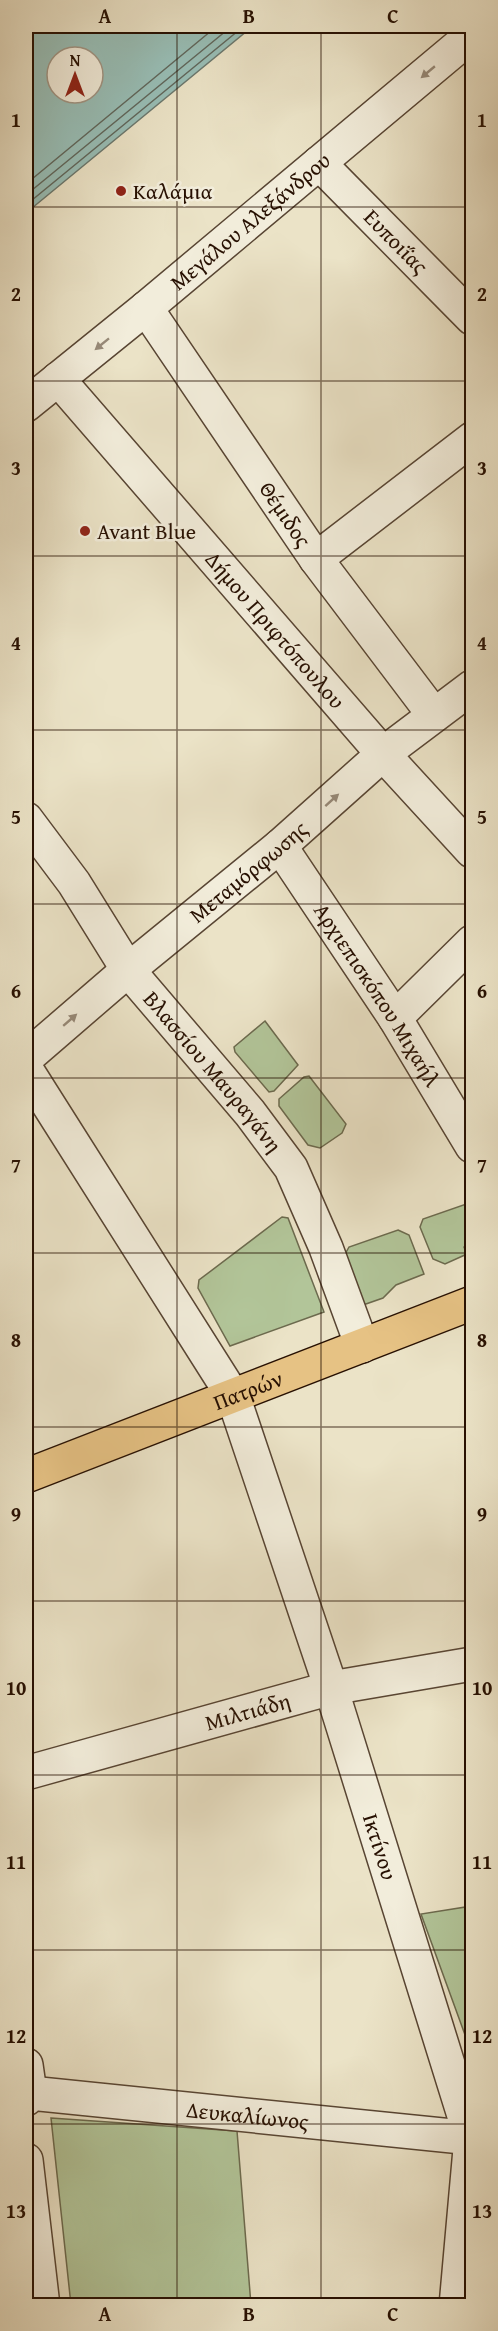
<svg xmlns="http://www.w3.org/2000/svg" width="498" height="2331" viewBox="0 0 498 2331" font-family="'Gentium Book Plus',serif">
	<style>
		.green { fill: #b2c599; stroke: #6c6a4e; stroke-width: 1.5 }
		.water { fill: #98beb6; stroke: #6b786e; stroke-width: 1.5; fill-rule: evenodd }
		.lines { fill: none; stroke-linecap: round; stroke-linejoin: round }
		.shore { stroke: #60675c; stroke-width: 1.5 }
		.minor-casing { stroke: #584533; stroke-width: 36 }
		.major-casing { stroke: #271002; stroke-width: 36 }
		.minor { stroke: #f2eddb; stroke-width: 33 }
		.major { stroke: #e6c284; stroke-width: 33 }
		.oneway { fill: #978a79 }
		.grid { fill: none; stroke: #271002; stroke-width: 1.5; stroke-opacity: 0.55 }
		.poi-dot { fill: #8f2418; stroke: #f2eddb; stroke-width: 2 }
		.labels { text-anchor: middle; stroke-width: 5; stroke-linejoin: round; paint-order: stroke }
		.poi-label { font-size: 22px; fill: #271002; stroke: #f2eddb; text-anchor: start }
		.street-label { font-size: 22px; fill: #271002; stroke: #f2eddb }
		.neatline { fill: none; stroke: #271002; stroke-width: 2 }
		.grid-label { font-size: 20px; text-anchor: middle; font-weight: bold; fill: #271002 }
	</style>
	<rect width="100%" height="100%" fill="#ebe3c7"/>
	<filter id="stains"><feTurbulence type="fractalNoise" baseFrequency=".00333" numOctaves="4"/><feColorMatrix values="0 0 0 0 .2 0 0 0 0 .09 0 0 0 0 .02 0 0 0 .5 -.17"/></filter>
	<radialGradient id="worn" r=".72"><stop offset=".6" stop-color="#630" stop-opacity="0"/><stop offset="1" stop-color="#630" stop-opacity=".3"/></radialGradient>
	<!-- green -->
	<g class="green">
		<polygon points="265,1021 298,1065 274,1091 269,1092 235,1052 234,1047"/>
		<polygon points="309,1076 346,1124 342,1133 320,1148 308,1145 279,1106 279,1099 304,1077"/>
		<polygon points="472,1202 472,1243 464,1247 467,1254 445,1264 433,1259 420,1227 423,1219"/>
		<polygon points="282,1217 288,1218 324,1312 230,1346 198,1288 199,1280"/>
		<polygon points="398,1230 409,1235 424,1274 396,1285 383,1298 363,1305 344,1256 349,1247"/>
		<polygon points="472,1906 472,2054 421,1914"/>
		<polygon points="51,2118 237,2131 251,2305 71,2305"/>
	</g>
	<!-- water -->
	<path class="water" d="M26,26H253L26,213ZM57,57H93V93H57Z"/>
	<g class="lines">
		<!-- shore -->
		<g class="shore">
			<polyline points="26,184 217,26"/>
			<polyline points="26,195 232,26"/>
			<polyline points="26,205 244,26"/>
		</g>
		<!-- minor casing -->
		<g class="minor-casing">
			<g id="minor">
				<path id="s1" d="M319,163L472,318"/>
				<path id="s2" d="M146,308L316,559L434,715"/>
				<path id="s3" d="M58,379L383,754L472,851"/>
				<path id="s4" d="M26,405L146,308L472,35"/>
				<polyline points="316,559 472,439"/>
				<path id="s5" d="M26,819L74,883L128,970L250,1113L291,1168L326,1248L362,1346"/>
				<path id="s6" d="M280,846L395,1018L472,1146"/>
				<polyline points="395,1018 472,942"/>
				<path id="s7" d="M26,1058L128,970L280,846L383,754L472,687"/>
				<path id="s8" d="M26,1069L233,1396L331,1688L471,2138L456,2306"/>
				<path id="s9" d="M26,1773L331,1688L472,1664"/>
				<polyline points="26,2065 30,2093"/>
				<path id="s10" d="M26,2099L30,2093L472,2138"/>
				<polyline points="26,2160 43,2306"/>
			</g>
		</g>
		<!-- major casing -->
		<g class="major-casing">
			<g id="major">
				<path id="s11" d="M26,1476L472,1303"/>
			</g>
		</g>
		<!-- minor -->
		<use href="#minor" class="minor"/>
		<!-- major -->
		<use href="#major" class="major"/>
	</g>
	<!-- one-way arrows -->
	<defs><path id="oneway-solid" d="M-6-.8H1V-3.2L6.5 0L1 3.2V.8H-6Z" transform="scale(1.5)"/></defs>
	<g class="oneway">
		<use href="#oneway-solid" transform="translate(428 72) rotate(140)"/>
		<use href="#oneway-solid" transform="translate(102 344) rotate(141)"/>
		<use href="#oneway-solid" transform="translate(332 800) rotate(-42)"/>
		<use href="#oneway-solid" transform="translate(70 1020) rotate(-41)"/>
	</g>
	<!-- grid -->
	<path class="grid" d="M177,26V2306M321,26V2306M26,207H472M26,381H472M26,556H472M26,730H472M26,904H472M26,1078H472M26,1253H472M26,1427H472M26,1601H472M26,1775H472M26,1950H472M26,2124H472"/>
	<!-- markers -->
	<g class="poi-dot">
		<circle cx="121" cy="191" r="6"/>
		<circle cx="85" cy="531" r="6"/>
	</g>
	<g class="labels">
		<!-- poi labels -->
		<g class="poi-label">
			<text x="133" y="199">Καλάμια</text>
			<text x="97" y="539">Avant Blue</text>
		</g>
		<!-- street labels -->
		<g class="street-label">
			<text dy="8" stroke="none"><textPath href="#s4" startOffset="290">Μεγάλου Αλεξάνδρου</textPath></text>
			<text dy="8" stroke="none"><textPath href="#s1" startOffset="110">Ευποιΐας</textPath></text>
			<text dy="8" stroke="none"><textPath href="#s2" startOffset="249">Θέμιδος</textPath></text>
			<text dy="8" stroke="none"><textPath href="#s3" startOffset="332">Δήμου Πριφτόπουλου</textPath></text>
			<text dy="8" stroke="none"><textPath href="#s7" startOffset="290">Μεταμόρφωσης</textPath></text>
			<text dy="8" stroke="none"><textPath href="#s6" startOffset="178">Αρχιεπισκόπου Μιχαήλ</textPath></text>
			<text dy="8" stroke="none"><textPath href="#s5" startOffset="315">Βλασσίου Μαυραγάνη</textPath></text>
			<text dy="8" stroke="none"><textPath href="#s11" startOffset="238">Πατρών</textPath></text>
			<text dy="8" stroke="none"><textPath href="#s9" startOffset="230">Μιλτιάδη</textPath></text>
			<text dy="8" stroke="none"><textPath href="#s8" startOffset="861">Ικτίνου</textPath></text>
			<text dy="8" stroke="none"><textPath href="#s10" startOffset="226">Δευκαλίωνος</textPath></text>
		</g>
	</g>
	<!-- margin -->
	<rect width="498" height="2331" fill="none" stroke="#ebe3c7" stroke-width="66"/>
	<!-- north arrow -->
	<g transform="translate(75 75)"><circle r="28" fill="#f2eddb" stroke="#a19584" stroke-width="1.5"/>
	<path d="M0-4.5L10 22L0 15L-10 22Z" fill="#8f2418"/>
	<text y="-9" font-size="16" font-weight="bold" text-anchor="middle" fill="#271002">N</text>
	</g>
	<rect x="33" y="33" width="432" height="2265" class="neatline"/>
	<g class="grid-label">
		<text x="105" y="23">A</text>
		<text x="249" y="23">B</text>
		<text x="393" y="23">C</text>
		<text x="16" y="127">1</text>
		<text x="482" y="127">1</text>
		<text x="16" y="301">2</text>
		<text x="482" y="301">2</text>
		<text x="16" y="475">3</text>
		<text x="482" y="475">3</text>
		<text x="16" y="650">4</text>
		<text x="482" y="650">4</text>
		<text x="16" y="824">5</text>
		<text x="482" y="824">5</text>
		<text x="16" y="998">6</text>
		<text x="482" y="998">6</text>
		<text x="16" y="1172">7</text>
		<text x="482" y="1172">7</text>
		<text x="16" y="1347">8</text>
		<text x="482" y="1347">8</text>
		<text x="16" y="1521">9</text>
		<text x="482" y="1521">9</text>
		<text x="16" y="1695">10</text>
		<text x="482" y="1695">10</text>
		<text x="16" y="1869">11</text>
		<text x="482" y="1869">11</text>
		<text x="16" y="2043">12</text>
		<text x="482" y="2043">12</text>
		<text x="16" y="2218">13</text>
		<text x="482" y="2218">13</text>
		<text x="105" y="2321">A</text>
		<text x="249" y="2321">B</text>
		<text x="393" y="2321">C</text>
	</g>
	<rect width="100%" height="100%" filter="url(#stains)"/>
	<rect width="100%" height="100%" fill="url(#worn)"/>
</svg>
